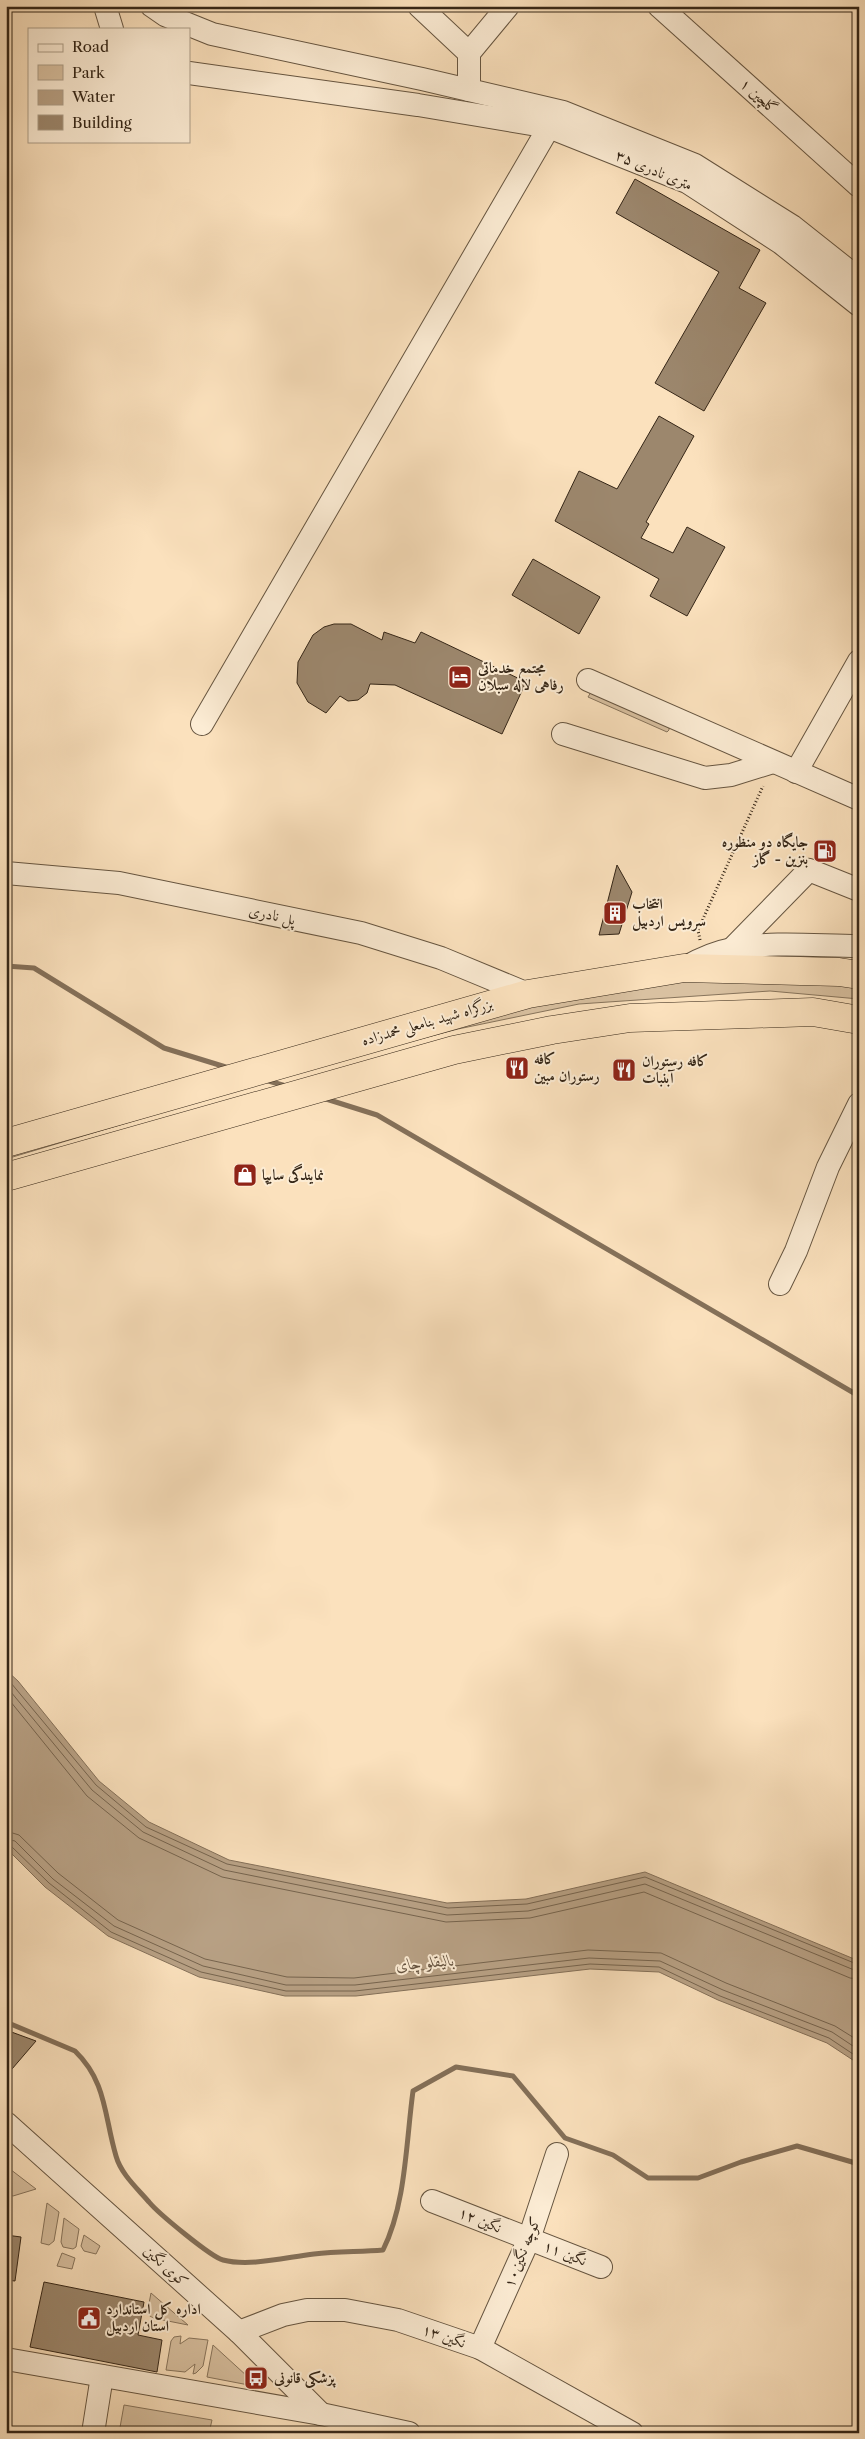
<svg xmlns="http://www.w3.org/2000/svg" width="865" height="2439" viewBox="0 0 865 2439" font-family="'Libre Caslon Text',Amiri,serif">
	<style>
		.green { fill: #d9c1a1; stroke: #87745c }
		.water { fill: #b8a185; stroke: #847059 }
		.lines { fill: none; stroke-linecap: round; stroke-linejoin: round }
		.shore { stroke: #76644e; stroke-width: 1 }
		.stream { stroke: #847059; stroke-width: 5 }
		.building { fill: #9c876d; stroke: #352617 }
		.minor-casing { stroke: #665540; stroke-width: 24 }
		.highway-casing { stroke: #352617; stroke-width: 29 }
		.path { stroke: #352617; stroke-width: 3; stroke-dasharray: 1 2.5; stroke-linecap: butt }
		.minor { stroke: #fcecd4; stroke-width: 22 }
		.highway { stroke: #fbe1bd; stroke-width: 28 }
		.labels { text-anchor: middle; stroke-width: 4; stroke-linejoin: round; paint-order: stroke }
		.street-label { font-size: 15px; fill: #352617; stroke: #fcecd4 }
		.poi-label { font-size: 15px; font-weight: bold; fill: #352617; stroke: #fcecd4; text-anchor: start }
		.water-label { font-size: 16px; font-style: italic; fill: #63513e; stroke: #fcecd4 }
	</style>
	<rect width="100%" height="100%" fill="#fbe1bd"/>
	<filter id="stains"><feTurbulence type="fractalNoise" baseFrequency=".004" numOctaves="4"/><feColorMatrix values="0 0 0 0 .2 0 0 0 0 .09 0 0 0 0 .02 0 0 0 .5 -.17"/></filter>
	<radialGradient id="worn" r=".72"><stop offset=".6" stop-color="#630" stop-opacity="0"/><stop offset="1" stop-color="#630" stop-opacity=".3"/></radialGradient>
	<!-- green -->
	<g class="green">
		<polygon points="591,692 669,727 669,730 667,732 588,697"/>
		<polygon points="701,980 819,981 859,987 859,999 770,991 579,1004 458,1029 310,1068 6,1159 6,1149 517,1008 654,985"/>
		<polygon points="6,2166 36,2189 13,2196 6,2194"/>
		<polygon points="47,2203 59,2212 54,2241 49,2245 41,2243"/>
		<polygon points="64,2218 79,2229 76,2247 73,2249 63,2247 61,2242"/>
		<polygon points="84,2235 100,2246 96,2254 84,2251 81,2246"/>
		<polygon points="62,2253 75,2258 72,2269 57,2266"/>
		<polygon points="151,2293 188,2325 153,2318 147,2314"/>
		<polygon points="181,2336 180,2344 189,2338 208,2340 203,2366 196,2373 193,2374 195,2364 185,2372 166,2370 171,2341 174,2337"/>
		<polygon points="213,2345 259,2387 207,2377"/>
		<polygon points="124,2405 212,2420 209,2433 119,2433"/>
	</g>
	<!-- water -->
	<polygon class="water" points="6,1670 18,1681 99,1781 149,1822 229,1860 447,1903 526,1899 645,1872 859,1961 859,2064 827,2043 718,2000 659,1972 590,1969 356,1996 285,1996 199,1977 108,1936 45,1887 6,1848"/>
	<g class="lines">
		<!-- shore -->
		<g class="shore">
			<polyline points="6,1677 96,1785 146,1827 227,1864 448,1908 527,1904 645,1877 859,1965"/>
			<polyline points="6,1686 92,1790 143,1832 224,1870 447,1915 528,1911 645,1884 859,1972"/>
			<polyline points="6,1696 87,1796 139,1838 222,1877 446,1922 530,1918 644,1892 850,1978 859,1979"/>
			<polyline points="6,1831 19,1835 58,1873 118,1920 205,1959 287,1977 354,1978 588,1950 661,1953 726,1983 835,2026 859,2041"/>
			<polyline points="6,1839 15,1841 53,1879 114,1926 203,1966 286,1985 355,1985 589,1958 660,1961 723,1990 832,2032 859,2050"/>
			<polyline points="6,1845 12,1847 49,1883 111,1932 201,1972 286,1991 355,1991 590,1964 659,1967 720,1996 829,2038 859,2058"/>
		</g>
		<!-- stream -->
		<g class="stream">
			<polyline points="6,966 34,968 164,1048 229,1068"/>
			<polyline points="265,1080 286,1086"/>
			<polyline points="323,1098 377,1115 859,1396"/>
			<path d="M6,2022L75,2051C107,2082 104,2116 116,2156C121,2174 137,2188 149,2202C158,2213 211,2257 223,2260C250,2267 287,2257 314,2254C337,2251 360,2252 383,2250C406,2204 406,2142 413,2091L456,2067L513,2076L565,2138L613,2155L648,2178H698L741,2162L797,2146L859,2164"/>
		</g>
	</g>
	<!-- building -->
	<g class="building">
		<polygon points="635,179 760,250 739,288 766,303 704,411 655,383 719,272 616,213"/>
		<polygon points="659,416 694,436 646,522 649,524 641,538 673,553 687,527 725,547 687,616 650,596 659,579 555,521 579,471 617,489"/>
		<polygon points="533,559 600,597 579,634 512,595"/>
		<polygon points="334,624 351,624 382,640 384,632 415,643 421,632 526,682 502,734 395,685 370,684 367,693 358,700 348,701 340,696 326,713 308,702 297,683 298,662 313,635 324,627"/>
		<polygon points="617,865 632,892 619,934 599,935"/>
		<polygon points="6,2030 36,2041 6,2076"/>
		<polygon points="6,2235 21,2237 15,2281 6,2280"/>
		<polygon points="44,2282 144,2302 138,2335 162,2340 157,2372 30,2347"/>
	</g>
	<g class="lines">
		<!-- minor casing -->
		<g class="minor-casing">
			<g id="minor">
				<polyline points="105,6 112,29"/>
				<polyline points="152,6 165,15 212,34 422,79 563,112 695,165 792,226 859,279"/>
				<polyline points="419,6 469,53"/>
				<polyline points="659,6 859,186"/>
				<polyline points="189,73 418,105 549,127 687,182 781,243 859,305"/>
				<polyline points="469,90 469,53 508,6"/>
				<polyline points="588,680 859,799"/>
				<polyline points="202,724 549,127"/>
				<polyline points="563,734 705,778 731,775 773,762"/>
				<polyline points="796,772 859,661"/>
				<polyline points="6,873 119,883 361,933 441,958 528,994"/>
				<polyline points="732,949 809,870 859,890"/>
				<path d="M686,967C700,959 716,952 732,949C773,941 818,946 859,946"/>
				<polyline points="780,1284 796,1251 828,1167 859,1104"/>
				<polyline points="6,2123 239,2332 321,2414"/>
				<polyline points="432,2201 601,2267"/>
				<polyline points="239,2332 283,2315 307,2310 345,2310 398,2320 480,2348 632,2433"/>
				<polyline points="480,2348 529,2239 557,2154"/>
				<polyline points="6,2359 321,2414 409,2433"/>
				<polyline points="93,2433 102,2376"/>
			</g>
		</g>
		<!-- highway casing -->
		<g class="highway-casing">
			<g id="highway">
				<polyline points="6,1143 528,994 684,968 839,972 859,975"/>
				<polyline points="6,1177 454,1050 552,1030 630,1018 813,1012 859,1020"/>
			</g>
		</g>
		<!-- path -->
		<polyline class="path" points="700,940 698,930 763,786"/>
		<!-- minor -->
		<use href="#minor" class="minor"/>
		<!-- highway -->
		<use href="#highway" class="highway"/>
	</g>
	<!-- icons -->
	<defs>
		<g id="hotel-square" transform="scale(1.25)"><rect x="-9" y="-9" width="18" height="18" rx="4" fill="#8f2418" stroke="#fcecd4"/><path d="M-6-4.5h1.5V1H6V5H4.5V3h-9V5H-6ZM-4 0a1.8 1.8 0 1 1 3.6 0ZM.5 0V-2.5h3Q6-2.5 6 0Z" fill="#fff"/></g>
		<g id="fuel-square" transform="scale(1.25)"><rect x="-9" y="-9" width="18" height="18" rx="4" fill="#8f2418" stroke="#fcecd4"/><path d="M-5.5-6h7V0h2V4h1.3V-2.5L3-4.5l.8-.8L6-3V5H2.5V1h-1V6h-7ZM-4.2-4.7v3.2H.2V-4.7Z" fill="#fff"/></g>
		<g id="building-square" transform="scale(1.25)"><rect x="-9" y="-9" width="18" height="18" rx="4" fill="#8f2418" stroke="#fcecd4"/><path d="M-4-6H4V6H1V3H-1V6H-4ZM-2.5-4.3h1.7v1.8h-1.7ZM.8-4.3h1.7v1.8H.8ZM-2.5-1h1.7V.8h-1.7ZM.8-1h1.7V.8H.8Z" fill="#fff"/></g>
		<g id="restaurant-square" transform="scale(1.25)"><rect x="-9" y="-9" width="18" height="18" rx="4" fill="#8f2418" stroke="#fcecd4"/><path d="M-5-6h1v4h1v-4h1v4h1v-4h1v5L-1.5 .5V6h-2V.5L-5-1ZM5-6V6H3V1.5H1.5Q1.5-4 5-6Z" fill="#fff"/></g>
		<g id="shop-square" transform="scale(1.25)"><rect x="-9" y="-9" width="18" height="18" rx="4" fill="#8f2418" stroke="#fcecd4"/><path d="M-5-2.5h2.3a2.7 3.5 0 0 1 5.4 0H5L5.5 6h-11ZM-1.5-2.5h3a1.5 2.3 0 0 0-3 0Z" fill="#fff"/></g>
		<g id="civic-square" transform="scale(1.25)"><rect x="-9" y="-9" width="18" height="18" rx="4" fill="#8f2418" stroke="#fcecd4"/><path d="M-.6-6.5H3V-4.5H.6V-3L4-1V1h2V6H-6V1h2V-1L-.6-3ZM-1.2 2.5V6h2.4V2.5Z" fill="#fff"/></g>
		<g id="bus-square" transform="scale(1.25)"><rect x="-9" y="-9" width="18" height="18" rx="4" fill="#8f2418" stroke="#fcecd4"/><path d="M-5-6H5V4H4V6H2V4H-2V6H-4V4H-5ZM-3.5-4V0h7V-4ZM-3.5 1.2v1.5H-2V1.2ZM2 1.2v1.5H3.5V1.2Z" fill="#fff"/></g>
	</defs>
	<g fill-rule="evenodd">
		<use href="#hotel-square" x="460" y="677"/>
		<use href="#fuel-square" x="825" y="851"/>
		<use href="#building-square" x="615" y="913"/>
		<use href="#restaurant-square" x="517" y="1068"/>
		<use href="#restaurant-square" x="624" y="1070"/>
		<use href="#shop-square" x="245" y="1175"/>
		<use href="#civic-square" x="89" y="2318"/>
		<use href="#bus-square" x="256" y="2378"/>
	</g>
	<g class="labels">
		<!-- street labels -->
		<g class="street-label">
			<text transform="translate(759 96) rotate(42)" y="5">گلچین ۱</text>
			<text transform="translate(654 170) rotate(23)" y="5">۳۵ متری نادری</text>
			<text transform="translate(272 915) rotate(12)" y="5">پل نادری</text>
			<text transform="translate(427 1022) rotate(-16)" y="5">بزرگراه شهید بنامعلی محمدزاده</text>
			<text transform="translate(480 2220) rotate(22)" y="5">نگین ۱۲</text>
			<text transform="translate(522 2252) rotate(-68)" y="5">کوچه نگین۱۰</text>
			<text transform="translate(565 2253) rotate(21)" y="5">نگین ۱۱</text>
			<text transform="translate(166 2266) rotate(42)" y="5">کوی نگین</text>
			<text transform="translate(444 2336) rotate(19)" y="5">نگین ۱۳</text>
		</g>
		<!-- poi labels -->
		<g class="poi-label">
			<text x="478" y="673">مجتمع خدماتی<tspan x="478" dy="17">رفاهی لاله سبلان</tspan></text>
			<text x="808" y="847" text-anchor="end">جایگاه دو منظوره<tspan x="808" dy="17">بنزین - گاز</tspan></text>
			<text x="632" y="909">انتخاب<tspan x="632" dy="17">سرویس اردبیل</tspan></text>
			<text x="534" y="1064">کافه<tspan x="534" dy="17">رستوران مبین</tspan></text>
			<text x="642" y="1066">کافه رستوران<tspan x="642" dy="17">آبنبات</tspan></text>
			<text x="262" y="1180">نمایندگی سایپا</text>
			<text x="106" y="2314">اداره کل استاندارد<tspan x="106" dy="17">استان اردبیل</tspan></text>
			<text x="274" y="2383">پزشکی قانونی</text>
		</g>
		<!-- water labels -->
		<g class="water-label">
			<text transform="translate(425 1962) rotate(-5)" y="6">بالیقلو چای</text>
		</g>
	</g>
	<!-- margin -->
	<rect width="865" height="2439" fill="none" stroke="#fbe1bd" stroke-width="25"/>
	<rect x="8" y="8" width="850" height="2424" fill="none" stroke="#352617" stroke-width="2.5"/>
	<rect x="12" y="12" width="840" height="2414" fill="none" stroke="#352617"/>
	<!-- legend -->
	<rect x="28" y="28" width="162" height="115" fill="#fcecd4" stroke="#ac9d88"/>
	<rect x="38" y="44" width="25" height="8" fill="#fcecd4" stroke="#ac9d88"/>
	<text x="72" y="52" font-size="15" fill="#352617">Road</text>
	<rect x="38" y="65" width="25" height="15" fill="#d9c1a1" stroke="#ac9d88"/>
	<text x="72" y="78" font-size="15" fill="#352617">Park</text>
	<rect x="38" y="90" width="25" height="15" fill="#b8a185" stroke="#ac9d88"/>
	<text x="72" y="102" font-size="15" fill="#352617">Water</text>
	<rect x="38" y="115" width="25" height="15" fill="#9c876d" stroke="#ac9d88"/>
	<text x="72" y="128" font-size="15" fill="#352617">Building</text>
	<rect width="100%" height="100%" filter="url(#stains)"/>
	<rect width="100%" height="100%" fill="url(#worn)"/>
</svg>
